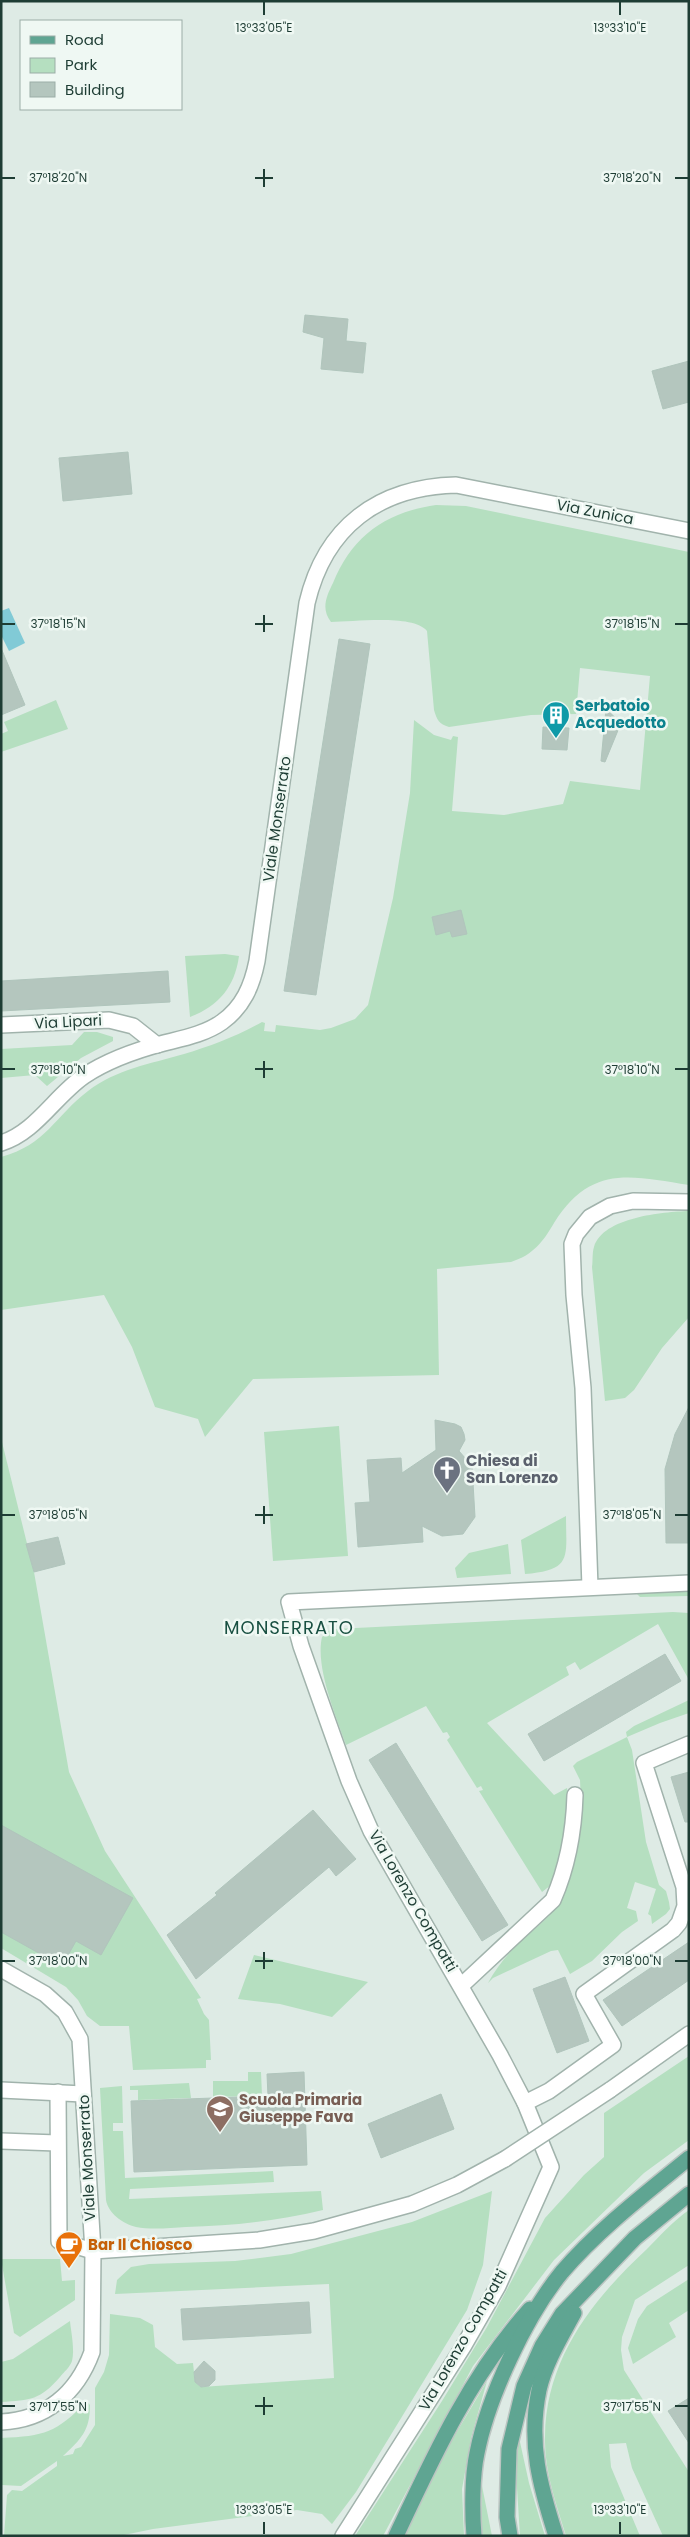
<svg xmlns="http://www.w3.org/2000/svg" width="690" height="2537" viewBox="0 0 690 2537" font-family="Poppins,sans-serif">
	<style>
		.green { fill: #b5dfc0 }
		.water { fill: #81cad6 }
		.building { fill: #b4c6be; stroke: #b0c5bc }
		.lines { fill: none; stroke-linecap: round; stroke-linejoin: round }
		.street-casing { stroke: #a1b3ac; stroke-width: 18 }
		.primary-casing { stroke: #bcc5c2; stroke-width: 18 }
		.street { stroke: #fff; stroke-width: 15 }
		.primary { stroke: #5fa592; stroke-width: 15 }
		.street-bridge-casing { stroke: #a1b3ac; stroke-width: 18; stroke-linecap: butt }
		.street-bridge { stroke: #fff; stroke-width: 15 }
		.ticks { fill: none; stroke: #1e3d34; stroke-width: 2 }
		.labels { text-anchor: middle; stroke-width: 5; stroke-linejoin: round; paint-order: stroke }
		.street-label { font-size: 15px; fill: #1e3d34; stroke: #eff8f3 }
		.culture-label { font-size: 15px; font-weight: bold; fill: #0d838f; stroke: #eff8f3; text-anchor: start }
		.worship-label { font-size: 15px; font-weight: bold; fill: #5b616d; stroke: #eff8f3; text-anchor: start }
		.education-label { font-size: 15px; font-weight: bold; fill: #785e54; stroke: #eff8f3; text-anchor: start }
		.food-label { font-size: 15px; font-weight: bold; fill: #c56008; stroke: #eff8f3; text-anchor: start }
		.quarter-label { font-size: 18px; letter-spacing: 1px; fill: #195042; stroke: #eff8f3 }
		.ticks-label { font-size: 12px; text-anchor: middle; fill: #1e3d34; stroke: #eff8f3; stroke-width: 5; stroke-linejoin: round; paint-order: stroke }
	</style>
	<rect width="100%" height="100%" fill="#deebe5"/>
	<!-- green -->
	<g class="green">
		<path d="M436,505L466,506L689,552V1185C631,1176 591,1164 554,1223C543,1242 533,1255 511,1262L437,1269L439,1375L253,1379L205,1437L198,1419L155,1407L132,1347L104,1295L1,1310V1157C46,1145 55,1116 88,1091C117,1069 150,1064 184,1054C211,1046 237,1036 262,1022L265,1023L264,1031L275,1032L276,1025L320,1030L331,1028L355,1019L368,1005L393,898L410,793L414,720L434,735L451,740L453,736L458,737L452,811L504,815L563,804L570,781L640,790L650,676L580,668L576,714L531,715L449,727C439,724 437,720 434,710L427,631C413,614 354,622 331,622C321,609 326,597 333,583C352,536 386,512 436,505Z"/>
		<polygon points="56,700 68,729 1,752 1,734 8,731 4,722"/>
		<path d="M225,954L239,956C235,986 219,1006 190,1017L185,956Z"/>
		<polygon points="84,1032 97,1032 113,1037 113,1041 81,1058 47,1086 35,1075 1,1078 1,1049 72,1045"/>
		<path d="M689,1211V1317L662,1348L634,1390L625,1398L605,1401L592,1267C593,1261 592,1253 594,1247C603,1217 663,1212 689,1211Z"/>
		<polygon points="339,1426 348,1556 273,1561 264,1432"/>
		<polygon points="1,1438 34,1572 69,1772 105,1851 201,1998 197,1999 204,2014 209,2020 211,2060 206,2060 206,2068 133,2070 129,2026 100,2026 87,2016 78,2000 66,1987 1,1948"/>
		<path d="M566,1516C566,1557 573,1570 525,1574L521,1540Z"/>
		<polygon points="508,1544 511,1574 457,1578 455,1568 469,1553"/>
		<polygon points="689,1589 689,1596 640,1597 637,1594 641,1591"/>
		<path d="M673,1612L689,1613V1680L658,1624L580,1670L575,1662L566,1667L569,1675L487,1723L554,1795L567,1788L570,1806L559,1860L551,1885L542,1892L479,1791L483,1790L481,1786L477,1788L447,1740L450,1737L447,1732L443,1733L426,1706L346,1745C336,1716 315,1667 322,1637L328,1631L336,1629Z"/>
		<path d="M689,1700V1713L660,1723L627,1737L632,1750L646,1842L659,1885L666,1891L669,1902L670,1909L666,1914L652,1924L651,1916L648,1914L656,1889L635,1882L627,1908L636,1911L638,1921L622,1932L592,1961L570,1974L558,1950L551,1951L493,1978L488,1983C495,1970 505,1957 516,1946C531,1931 547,1921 558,1904L581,1802L580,1780L573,1766L577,1762L627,1737L626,1732L634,1726Z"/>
		<polygon points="254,1955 368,1982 332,2017 280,2004 238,1999"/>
		<polygon points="689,2056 689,2140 644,2173 554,2260 473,2366 383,2536 355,2536 442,2401 487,2327 545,2218 584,2175 604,2157 604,2113"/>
		<polygon points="248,2072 261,2072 262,2096 213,2097 213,2081 248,2081"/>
		<polygon points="189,2083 191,2098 138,2100 138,2090 130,2090 130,2086"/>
		<path d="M122,2086L123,2123H113V2131H123L125,2178L273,2171L274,2182L130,2189L129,2199L321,2191L323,2210C276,2221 234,2226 186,2227C170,2228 151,2230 136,2227C123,2224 108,2213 106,2200L100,2088Z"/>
		<path d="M492,2191L483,2265L467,2310L356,2492L332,2524L322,2514L297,2510L153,2529L119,2536H4L7,2495L12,2490L22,2491L57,2466V2461L21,2486L2,2485L1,2491V2438C45,2436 56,2433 87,2401L90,2405C90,2431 81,2439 63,2456L73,2454L75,2449L81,2447L95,2425V2388L104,2372L109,2355L110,2314L140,2318L153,2325L155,2347L177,2364L193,2363L195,2382L201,2387L334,2378L329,2284L115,2294L117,2280L131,2267L149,2264L235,2261L291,2254L412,2222Z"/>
		<path d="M689,2210V2265L635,2300L622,2337L621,2350L624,2370L689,2472V2536H663L632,2468L626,2443L609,2444L611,2467L640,2536H566C556,2503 544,2471 545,2436C546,2358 593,2299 647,2249C660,2236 673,2221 689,2210Z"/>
		<polygon points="1,2259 60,2259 62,2281 75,2280 75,2300 20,2337 14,2333"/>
		<polygon points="689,2279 689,2310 669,2323 676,2337 633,2364 628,2348 638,2319 647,2306"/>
		<path d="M70,2321C71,2332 75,2350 72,2361C70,2367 64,2372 60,2377C40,2400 31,2400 1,2402V2362L13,2359Z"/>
		<polygon points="487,2381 471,2438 462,2489 464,2536 405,2536 436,2467"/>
		<polygon points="520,2442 529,2483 545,2536 520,2536 516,2472 518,2444"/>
		<polygon points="482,2486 492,2536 481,2536"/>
	</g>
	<!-- water -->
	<polygon class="water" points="9,608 25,643 9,651 1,635 1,611"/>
	<!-- building -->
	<g class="building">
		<polygon points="305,315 348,319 346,341 366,343 363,373 321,369 324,338 303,332"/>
		<polygon points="689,361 689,402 663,409 652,371"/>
		<polygon points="128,452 132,494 63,501 59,458"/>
		<polygon points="339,639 370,644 316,995 284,991"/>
		<polygon points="1,648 25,705 1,715"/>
		<polygon points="606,709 621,723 605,762 601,761"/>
		<polygon points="543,727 569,728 567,750 542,749"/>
		<polygon points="461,910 467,934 452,937 450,931 436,935 432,917"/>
		<polygon points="168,971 170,1002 1,1011 1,981"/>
		<polygon points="689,1407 689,1543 666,1543 665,1469 675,1434"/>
		<polygon points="435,1420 455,1424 461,1427 464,1434 465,1440 459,1451 472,1466 475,1517 463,1534 442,1536 422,1526 423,1542 358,1547 355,1503 370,1502 367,1460 401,1458 402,1473 436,1450"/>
		<polygon points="58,1537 65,1564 34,1572 26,1544"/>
		<polygon points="665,1654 681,1681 544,1761 528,1734"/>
		<polygon points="396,1743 508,1925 482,1941 369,1760"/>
		<polygon points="689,1772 689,1822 685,1822 671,1777"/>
		<polygon points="313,1810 356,1859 336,1876 329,1867 196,1979 167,1935 217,1895 215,1893"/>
		<polygon points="1,1825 133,1898 101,1955 76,1941 62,1966 1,1932"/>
		<polygon points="689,1942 689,1980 622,2026 603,2000"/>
		<polygon points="565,1977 589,2041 557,2053 533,1989"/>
		<polygon points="304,2072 307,2165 134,2172 131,2101 268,2096 267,2074"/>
		<polygon points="441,2094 454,2129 381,2158 368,2124"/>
		<polygon points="309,2302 311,2333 183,2340 181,2309"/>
		<polygon points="204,2361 215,2371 215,2380 209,2386 201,2387 195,2382 194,2372"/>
		<polygon points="689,2398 689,2443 668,2411"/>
	</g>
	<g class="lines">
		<!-- street casing -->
		<g class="street-casing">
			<g id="street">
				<polyline points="1,1025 109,1020 133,1026 157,1045"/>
				<path d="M1,1143C35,1133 55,1096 84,1076C108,1060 137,1050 164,1043C184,1038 205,1034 222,1022C243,1007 252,986 257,961L307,603C325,527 378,487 456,485L689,531"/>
				<polyline points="590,1587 583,1388 574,1295 572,1244 576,1234 590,1217 610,1206 633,1201 689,1202"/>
				<path d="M1,1969L45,1994L65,2012L80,2039L93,2251L92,2352C77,2393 46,2420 1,2422"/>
				<path d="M462,1985L553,1900C567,1868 574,1830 575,1795"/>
				<polyline points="1,2090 83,2094"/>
				<polyline points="610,2090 689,2034"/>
				<polyline points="58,2092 59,2241 93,2251 259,2240 314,2231 412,2204 457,2185 505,2159"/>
				<polyline points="525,2103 549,2091 613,2045 584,1994 673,1930 679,1923 685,1906 684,1887 644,1763 689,1744"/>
				<polyline points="1,2141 57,2143"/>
				<polyline points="343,2536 463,2347 498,2286 551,2167 525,2103 500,2055 371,1831 349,1781 301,1646 289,1602 689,1583"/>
			</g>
		</g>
		<!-- primary casing -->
		<g class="primary-casing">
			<g id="primary">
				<path d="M396,2536C433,2457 471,2374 530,2309"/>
				<path d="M474,2536C472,2512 472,2476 477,2453C488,2397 526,2316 562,2272C599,2229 645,2194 689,2158"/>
				<polyline points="510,2536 507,2517 509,2449 524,2386 542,2346 562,2314 635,2238 689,2194"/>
				<path d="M556,2536C540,2486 528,2443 539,2390C545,2363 561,2337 574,2313"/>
			</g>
		</g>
		<!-- street -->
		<use href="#street" class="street"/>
		<!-- primary -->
		<use href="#primary" class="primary"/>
		<!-- street-bridge casing -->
		<g class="street-bridge-casing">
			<polyline id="street-bridge" points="505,2159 610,2090"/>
		</g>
		<!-- street-bridge -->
		<use href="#street-bridge" class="street-bridge"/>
	</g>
	<!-- ticks -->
	<path class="ticks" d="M264,2V15M620,2V15M264,169V187M2,178H15M255,178H273M675,178H688M264,615V632M2,624H15M255,624H273M675,624H688M264,1061V1078M2,1069H15M255,1069H273M675,1069H688M264,1506V1524M2,1515H15M255,1515H273M675,1515H688M264,1952V1969M2,1961H15M255,1961H273M675,1961H688M264,2397V2415M2,2406H15M255,2406H273M675,2406H688M264,2522V2534M620,2522V2534"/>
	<!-- icons -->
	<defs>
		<g id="building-pin" transform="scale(1.4375)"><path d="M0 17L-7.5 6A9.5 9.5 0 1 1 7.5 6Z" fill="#0f9aa8" stroke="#eff8f3"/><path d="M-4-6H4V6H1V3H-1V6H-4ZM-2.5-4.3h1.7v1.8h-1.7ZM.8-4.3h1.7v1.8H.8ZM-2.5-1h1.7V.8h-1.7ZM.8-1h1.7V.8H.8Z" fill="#fff"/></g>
		<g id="church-pin" transform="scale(1.4375)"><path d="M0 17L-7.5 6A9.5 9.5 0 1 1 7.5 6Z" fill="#6b7280" stroke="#eff8f3"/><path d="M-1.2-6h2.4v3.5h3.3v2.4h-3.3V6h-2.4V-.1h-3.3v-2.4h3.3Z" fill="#fff"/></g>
		<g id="school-pin" transform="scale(1.4375)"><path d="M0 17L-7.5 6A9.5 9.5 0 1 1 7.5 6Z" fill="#8d6e63" stroke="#eff8f3"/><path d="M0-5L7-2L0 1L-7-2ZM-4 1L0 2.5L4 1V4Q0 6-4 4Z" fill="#fff"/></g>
		<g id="cafe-pin" transform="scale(1.4375)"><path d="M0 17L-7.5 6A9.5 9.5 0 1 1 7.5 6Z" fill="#e8710a" stroke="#eff8f3"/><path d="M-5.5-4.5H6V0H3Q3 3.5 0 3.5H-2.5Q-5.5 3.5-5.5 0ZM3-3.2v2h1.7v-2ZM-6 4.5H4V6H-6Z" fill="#fff"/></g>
	</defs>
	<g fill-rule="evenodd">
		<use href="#building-pin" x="556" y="715"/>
		<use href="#church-pin" x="447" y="1470"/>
		<use href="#school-pin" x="220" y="2109"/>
		<use href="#cafe-pin" x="69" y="2245"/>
	</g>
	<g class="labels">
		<!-- street labels -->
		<g class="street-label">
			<text transform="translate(595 512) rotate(11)" y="5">Via Zunica</text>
			<text transform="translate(277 819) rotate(-82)" y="5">Viale Monserrato</text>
			<text transform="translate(68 1022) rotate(-3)" y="5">Via Lipari</text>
			<text transform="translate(413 1901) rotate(60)" y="5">Via Lorenzo Compatti</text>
			<text transform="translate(87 2158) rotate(-93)" y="5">Viale Monserrato</text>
			<text transform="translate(463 2340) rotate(-60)" y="5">Via Lorenzo Compatti</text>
		</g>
		<!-- culture labels -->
		<g class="culture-label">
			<text x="575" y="711">Serbatoio<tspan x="575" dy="17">Acquedotto</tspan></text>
		</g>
		<!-- worship labels -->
		<g class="worship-label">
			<text x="466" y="1466">Chiesa di<tspan x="466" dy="17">San Lorenzo</tspan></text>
		</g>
		<!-- education labels -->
		<g class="education-label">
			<text x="239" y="2105">Scuola Primaria<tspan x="239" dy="17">Giuseppe Fava</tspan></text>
		</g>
		<!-- food labels -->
		<g class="food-label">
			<text x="88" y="2250">Bar Il Chiosco</text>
		</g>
		<!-- quarter labels -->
		<g class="quarter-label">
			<text x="289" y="1634">MONSERRATO</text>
		</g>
	</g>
	<g class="ticks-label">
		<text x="264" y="32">13°33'05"E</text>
		<text x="620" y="32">13°33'10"E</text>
		<text x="58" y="182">37°18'20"N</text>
		<text x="632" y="182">37°18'20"N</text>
		<text x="58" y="628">37°18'15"N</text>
		<text x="632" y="628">37°18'15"N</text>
		<text x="58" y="1074">37°18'10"N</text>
		<text x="632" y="1074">37°18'10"N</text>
		<text x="58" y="1519">37°18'05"N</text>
		<text x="632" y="1519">37°18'05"N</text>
		<text x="58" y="1965">37°18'00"N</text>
		<text x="632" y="1965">37°18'00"N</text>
		<text x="58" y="2411">37°17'55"N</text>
		<text x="632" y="2411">37°17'55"N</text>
		<text x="264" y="2514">13°33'05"E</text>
		<text x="620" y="2514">13°33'10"E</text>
	</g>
	<!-- border -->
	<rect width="690" height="2537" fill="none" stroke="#1e3d34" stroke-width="5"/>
	<!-- legend -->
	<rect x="20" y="20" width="162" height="90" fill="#eff8f3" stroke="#9bada7"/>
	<rect x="30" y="36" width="25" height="8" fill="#5fa592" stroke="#9bada7"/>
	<text x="65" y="45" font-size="15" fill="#1e3d34">Road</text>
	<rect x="30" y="58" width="25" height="15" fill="#b5dfc0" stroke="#9bada7"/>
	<text x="65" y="70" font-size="15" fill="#1e3d34">Park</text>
	<rect x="30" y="82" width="25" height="15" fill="#b4c6be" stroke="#9bada7"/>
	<text x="65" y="95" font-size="15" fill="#1e3d34">Building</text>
</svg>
